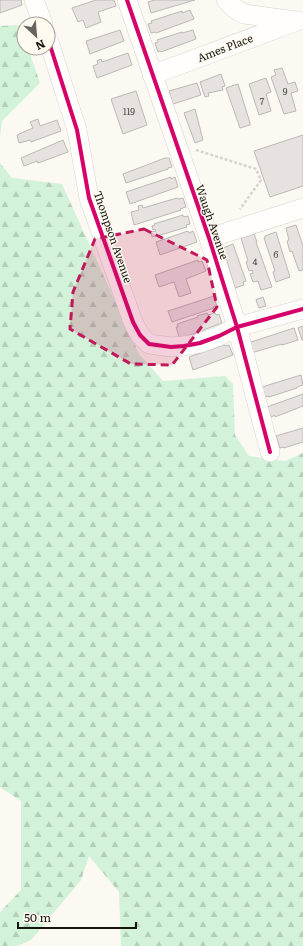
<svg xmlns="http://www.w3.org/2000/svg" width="303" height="946" viewBox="0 0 303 946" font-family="Literata,serif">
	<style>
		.forest { fill: url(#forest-firs) }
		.building { fill: #e7e2e0; stroke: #bcb8b6 }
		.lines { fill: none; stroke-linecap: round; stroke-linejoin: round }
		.street-casing { stroke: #d6d4ce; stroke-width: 20 }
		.path { stroke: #d5d4d3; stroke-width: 2.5; stroke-dasharray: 3 2; stroke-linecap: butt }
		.street { stroke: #fffefd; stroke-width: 19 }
		.cycleway-casing { stroke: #fffaef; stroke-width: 6 }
		.cycleway { stroke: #d6006c; stroke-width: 4 }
		.marked { fill: #c2185b; fill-opacity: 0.2; stroke: #c2185b; stroke-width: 3; stroke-dasharray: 8 5; stroke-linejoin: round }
		.labels { text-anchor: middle; stroke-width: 3; stroke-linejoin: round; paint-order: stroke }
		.number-label { font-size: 9px; fill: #4a4843 }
		.street-label { font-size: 11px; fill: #16140f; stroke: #fffaef }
	</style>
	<defs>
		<pattern id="forest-firs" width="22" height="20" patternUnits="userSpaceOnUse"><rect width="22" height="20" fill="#d2f2d9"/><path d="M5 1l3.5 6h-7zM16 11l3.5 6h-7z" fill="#b4cfb9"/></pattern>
	</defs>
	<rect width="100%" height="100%" fill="#fcf9f2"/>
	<!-- forest -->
	<g class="forest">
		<polygon points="20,25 24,38 24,48 28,48 40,83 2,121 0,137 0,26"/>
		<polygon points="0,163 12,178 62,184 139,354 163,381 225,376 233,384 235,435 249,456 285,461 303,453 303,946 121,946 119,892 89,856 81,880 31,940 17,946 0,946 0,912 21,890 21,801 0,787"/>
	</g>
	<!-- building -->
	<g class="building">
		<polygon points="0,0 21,0 22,5 0,13"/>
		<polygon points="96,0 114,0 116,6 98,12 101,22 86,28 83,20 78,22 72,8"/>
		<polygon points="155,0 195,0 151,13 148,2"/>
		<polygon points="190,10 194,19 156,33 155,32 151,33 148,24 152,23 151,21 182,11 182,13"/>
		<polygon points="120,30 124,41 90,54 86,41"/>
		<polygon points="193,30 196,39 161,52 160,51 158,52 155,43 158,42 157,40 182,32 182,33"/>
		<polygon points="128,53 132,65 97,78 93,66 98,64 97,61 101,59 102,62"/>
		<polygon points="282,68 288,84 295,82 298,91 291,93 296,111 284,114 271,77 276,75 274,70"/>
		<polygon points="221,74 225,86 222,87 223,90 208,93 209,96 205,97 200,82"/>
		<polygon points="266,78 271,92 266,94 271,111 259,115 249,84"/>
		<polygon points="197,83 201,95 173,104 169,91"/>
		<polygon points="238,84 250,123 250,125 240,128 226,88"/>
		<polygon points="136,91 147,125 123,134 111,99"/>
		<polygon points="195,109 203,140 195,143 184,113"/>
		<polygon points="38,119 40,126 57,120 61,131 31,142 30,140 19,143 17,135 33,128 30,122"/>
		<polygon points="303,135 303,186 270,197 254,151"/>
		<polygon points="63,140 68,152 38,163 37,161 24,166 21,158"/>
		<polygon points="165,158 169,158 172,167 168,168 168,169 126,183 123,174"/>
		<polygon points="171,177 171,179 175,177 178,187 130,204 126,192"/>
		<polygon points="177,198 178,199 183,198 186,207 180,209 181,210 134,225 131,212 139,210 138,206 142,205 143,208"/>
		<polygon points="183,215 183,217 188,216 190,224 186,225 187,227 157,236 157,235 152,237 151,232 156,231 155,229 153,230 152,226 155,225 154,224"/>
		<polygon points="296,225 303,246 303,270 299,271 292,251 290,252 287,241 289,240 286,228"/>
		<polygon points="188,231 189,233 193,231 197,242 160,255 156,242"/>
		<polygon points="276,232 290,277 276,282 273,272 275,271 264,238 265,238 265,236"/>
		<polygon points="254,234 257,242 256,242 272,287 261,290 258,281 253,282 250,274 253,273 252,270 249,271 246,262 248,261 241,238"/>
		<polygon points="233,244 246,281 243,282 244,285 235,288 223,248"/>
		<polygon points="198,260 198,262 202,261 206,271 186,279 191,293 179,297 174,282 159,287 155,275"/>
		<polygon points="214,296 217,306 213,307 214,308 172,322 168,311"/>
		<polygon points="263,297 266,306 259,308 256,300"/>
		<polygon points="207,313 208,315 215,313 216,315 219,314 222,323 182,338 179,337 176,327 178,327 177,324 198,317 197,316"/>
		<polygon points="303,326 303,340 302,340 298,328"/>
		<polygon points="294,328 298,340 282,345 282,344 251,353 248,343"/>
		<polygon points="224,345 225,346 229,345 233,355 193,370 189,357"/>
		<polygon points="301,375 303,385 297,387 297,388 269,397 269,396 265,397 262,387"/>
		<polygon points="303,394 303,406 275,417 275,415 271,417 267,407"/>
		<polygon points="303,428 303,442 284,448 283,447 280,448 276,436"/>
	</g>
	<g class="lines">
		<!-- street casing -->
		<g class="street-casing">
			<g id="street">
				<polyline points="34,0 43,24"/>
				<polyline points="127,0 209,238 237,327 270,452"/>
				<polyline points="226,0 234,8 244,14 295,21"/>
				<polyline points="48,39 77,130 89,198 133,322 140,335 149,344 171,347 184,346 200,343 219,336 237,327 303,309"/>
				<polyline points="152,75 297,21"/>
				<polyline points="209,238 303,208"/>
			</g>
		</g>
		<!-- path -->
		<polyline class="path" points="196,150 256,169 261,180 240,209"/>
		<!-- street -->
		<use href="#street" class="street"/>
		<!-- cycleway casing -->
		<g class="cycleway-casing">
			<g id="cycleway">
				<polyline points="127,0 209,238 237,327 270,452"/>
				<polyline points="48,39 77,130 89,198 133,322 140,335 149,344 171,347 184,346 200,343 219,336 237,327 303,309"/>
			</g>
		</g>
		<!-- cycleway -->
		<use href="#cycleway" class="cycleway"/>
	</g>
	<!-- marked area -->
	<path class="marked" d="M144,229L207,260L217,307L172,365L131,364L70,329L73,292L95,239Z"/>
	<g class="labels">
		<!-- number labels -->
		<g class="number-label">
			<text x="285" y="95">9</text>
			<text x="262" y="105">7</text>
			<text x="129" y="115">119</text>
			<text x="276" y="258">6</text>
			<text x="255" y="265">4</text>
		</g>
		<!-- street labels -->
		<g class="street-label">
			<text transform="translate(225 48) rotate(-21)" y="4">Ames Place</text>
			<text transform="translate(212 222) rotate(71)" y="4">Waugh Avenue</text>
			<text transform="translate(113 237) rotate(71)" y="4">Thompson Avenue</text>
		</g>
	</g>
	<!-- north arrow -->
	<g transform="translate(36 36) rotate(154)"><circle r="19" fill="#fffaef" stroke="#a29e95"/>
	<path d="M0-3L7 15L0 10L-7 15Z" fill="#66645e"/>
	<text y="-6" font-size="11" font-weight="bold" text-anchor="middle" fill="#16140f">N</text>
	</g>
	<!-- scale -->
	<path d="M18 922v6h118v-6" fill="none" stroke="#16140f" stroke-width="2"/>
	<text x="24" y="922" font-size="12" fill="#16140f" stroke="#fffaef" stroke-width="3" paint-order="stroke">50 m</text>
</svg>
